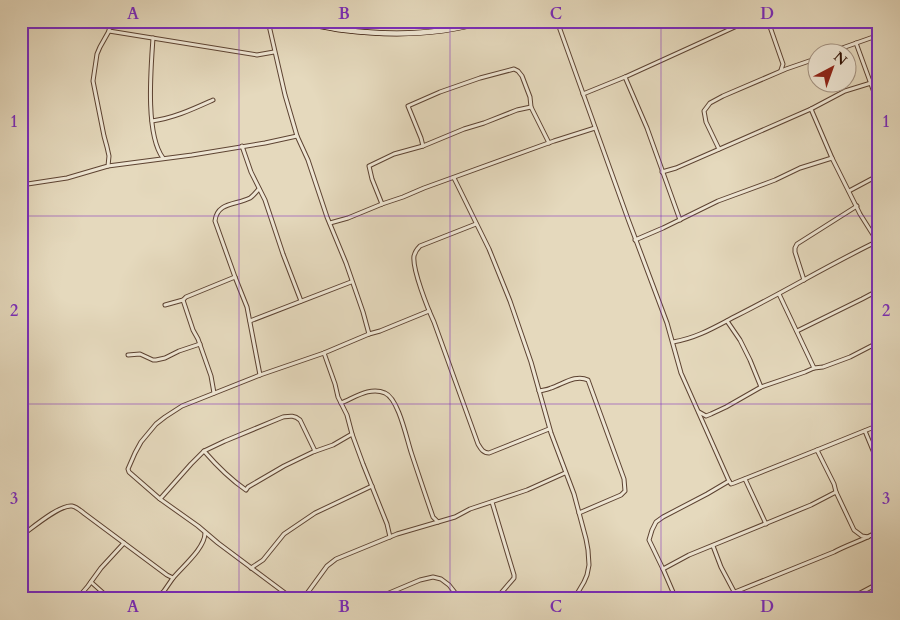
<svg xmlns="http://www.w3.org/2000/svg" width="900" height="620" viewBox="0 0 900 620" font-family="Cardo,serif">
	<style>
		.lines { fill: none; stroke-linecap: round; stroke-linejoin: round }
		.street-casing { stroke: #5d4332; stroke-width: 5 }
		.secondary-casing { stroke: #301103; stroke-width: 6 }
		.street { stroke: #eee6d4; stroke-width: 3 }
		.secondary { stroke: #eee6d4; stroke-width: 4.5 }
		.grid { fill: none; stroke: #7b2cbf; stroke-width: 1; stroke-opacity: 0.55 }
		.neatline { fill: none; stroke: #7b2cbf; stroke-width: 2 }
		.grid-label { font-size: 16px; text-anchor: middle; font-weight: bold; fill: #7b2cbf }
	</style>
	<rect width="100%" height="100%" fill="#e5d9bd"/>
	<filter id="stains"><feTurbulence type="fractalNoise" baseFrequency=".004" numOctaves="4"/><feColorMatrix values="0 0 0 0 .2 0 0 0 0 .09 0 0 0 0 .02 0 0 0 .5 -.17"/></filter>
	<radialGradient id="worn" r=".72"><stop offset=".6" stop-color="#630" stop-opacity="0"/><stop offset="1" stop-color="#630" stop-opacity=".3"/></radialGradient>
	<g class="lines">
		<!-- street casing -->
		<g class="street-casing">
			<g id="street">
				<polyline points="268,21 285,95 297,136 308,160 327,217 346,263 363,312 369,334"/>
				<polyline points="557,21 628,219 667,323 681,373 729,481 731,484 734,483 817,450 834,484 836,492 811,505 689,555 663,569 676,599"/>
				<polyline points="768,21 783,64 781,70"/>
				<polyline points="109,31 257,55 274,52"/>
				<path d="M153,38C151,68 145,134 163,158"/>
				<polyline points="856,43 879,106"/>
				<polyline points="831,52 879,35"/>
				<polyline points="625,77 647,128 680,220"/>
				<polyline points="583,94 625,77 748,21"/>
				<polyline points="811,109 832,158"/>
				<path d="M152,121C174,118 193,109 213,100"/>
				<polyline points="242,146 251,172 265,200 283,254 301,301"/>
				<polyline points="423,146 421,138 408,106 440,92 480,78 514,69 518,71 522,76 530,97 531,107 549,143"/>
				<polyline points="719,149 706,122 704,111 710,103 723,96 786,69 818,58"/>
				<polyline points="108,166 192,155 265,143 297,136"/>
				<polyline points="662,172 676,168 811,109 845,91 871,83"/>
				<polyline points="454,178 489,249 510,301 531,362 551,433 574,494 586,539 588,550 589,565 587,575 584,582 574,599"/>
				<polyline points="21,185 67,178 108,166 109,156 107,147 104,136 93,81 97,54 100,47 109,31 110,21"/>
				<path d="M259,189C256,192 253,196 250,198C236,205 217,202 215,221L235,277L247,307L260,375"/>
				<polyline points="849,191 879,175"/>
				<polyline points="382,204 372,179 369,166 394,154 423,146 464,129 484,123 517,110 531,107"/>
				<polyline points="330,223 348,218 382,204 403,197 424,188 554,141 595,128"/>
				<path d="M476,224L420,246C417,249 415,252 414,256C412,269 428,309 434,322L478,444C481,449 483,453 489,453L549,429"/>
				<polyline points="635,240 663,228 718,201 775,180 800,168 832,158 860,214 877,241"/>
				<polyline points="804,280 795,252 795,248 797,244 857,206"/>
				<polyline points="779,294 814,368"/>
				<polyline points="183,300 193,330 198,339 211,376 214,393"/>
				<polyline points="165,305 183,300 186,297 235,277"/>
				<polyline points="250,321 351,282"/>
				<polyline points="727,321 740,340 750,360 761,387"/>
				<polyline points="797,331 862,299 879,290"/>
				<path d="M673,342C697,338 715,327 736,316C784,292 830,264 878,241"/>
				<polyline points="324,353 335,384 338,397 347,415 352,434 363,464 387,524 390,537"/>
				<polyline points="128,355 140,354 153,360 156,360 165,358 179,351 200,344"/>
				<path d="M539,391C543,390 547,390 551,388C563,384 576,374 588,380L624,479L625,491L621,495L579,513"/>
				<path d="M341,403C354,398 370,386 385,393C399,399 407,441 412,455C419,476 426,497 433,517L438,522"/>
				<polyline points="699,412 706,416 711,414 726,407 761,387 805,372 814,368 823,367 850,357 879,342"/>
				<polyline points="865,431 879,465"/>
				<polyline points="817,450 879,425"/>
				<path d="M204,451C217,466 230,479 246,490L248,487L284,466L313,452L333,445L352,434"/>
				<polyline points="745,479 766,524"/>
				<polyline points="836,492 854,530 862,536 868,537"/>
				<path d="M160,499L191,464L204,451L225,441L283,417C290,416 294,415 300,420L315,451"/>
				<polyline points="492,502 514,575 514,578 496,599"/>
				<path d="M21,536C31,529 60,504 72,506C77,507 81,511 85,514L167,575L173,578C183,566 205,548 205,533"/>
				<polyline points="713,546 721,567 738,599"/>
				<polyline points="251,568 263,560 284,534 315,513 372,486"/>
				<polyline points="663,569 649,540 652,530 656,522 663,517 707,494 729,481"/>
				<polyline points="91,582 110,599"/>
				<path d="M735,592L834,552C849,544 864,540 879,531"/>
				<polyline points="21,594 26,599"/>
				<polyline points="77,599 88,586 101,568 124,543"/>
				<polyline points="156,599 164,591 173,578"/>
				<polyline points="293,599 218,543 198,526 160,499 129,472 128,469 135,453 141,442 156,424 165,417 182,406 260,375 324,353 369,334 380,331 429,311"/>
				<polyline points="303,599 327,566 336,559 397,534 455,517 470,509 527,490 565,473"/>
				<polyline points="375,599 420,580 433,577 441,579 449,585 460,599"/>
				<polyline points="849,599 879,583"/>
			</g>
		</g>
		<!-- secondary casing -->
		<g class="secondary-casing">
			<path id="secondary" d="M295,21C311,24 328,28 344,30C392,36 440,35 486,21"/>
		</g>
		<!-- street -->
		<use href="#street" class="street"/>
		<!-- secondary -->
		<use href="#secondary" class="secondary"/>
	</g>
	<!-- grid -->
	<path class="grid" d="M239,21V599M450,21V599M661,21V599M21,216H879M21,404H879"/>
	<!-- margin -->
	<rect width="900" height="620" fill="none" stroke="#e5d9bd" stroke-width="55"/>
	<!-- north arrow -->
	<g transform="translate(832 68) rotate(41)"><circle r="24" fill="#eee6d4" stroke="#a29180"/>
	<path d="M0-4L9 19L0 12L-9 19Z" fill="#8f2418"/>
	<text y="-8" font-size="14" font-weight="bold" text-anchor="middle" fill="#301103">N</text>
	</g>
	<rect x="28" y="28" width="844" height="564" class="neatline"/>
	<g class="grid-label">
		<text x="133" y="19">A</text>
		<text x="344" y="19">B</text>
		<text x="556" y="19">C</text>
		<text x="767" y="19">D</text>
		<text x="14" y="127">1</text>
		<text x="886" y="127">1</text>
		<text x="14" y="316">2</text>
		<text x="886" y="316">2</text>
		<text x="14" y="504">3</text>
		<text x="886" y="504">3</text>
		<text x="133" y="612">A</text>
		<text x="344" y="612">B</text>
		<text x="556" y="612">C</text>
		<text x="767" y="612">D</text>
	</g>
	<rect width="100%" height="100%" filter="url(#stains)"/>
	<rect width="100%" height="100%" fill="url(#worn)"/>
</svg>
